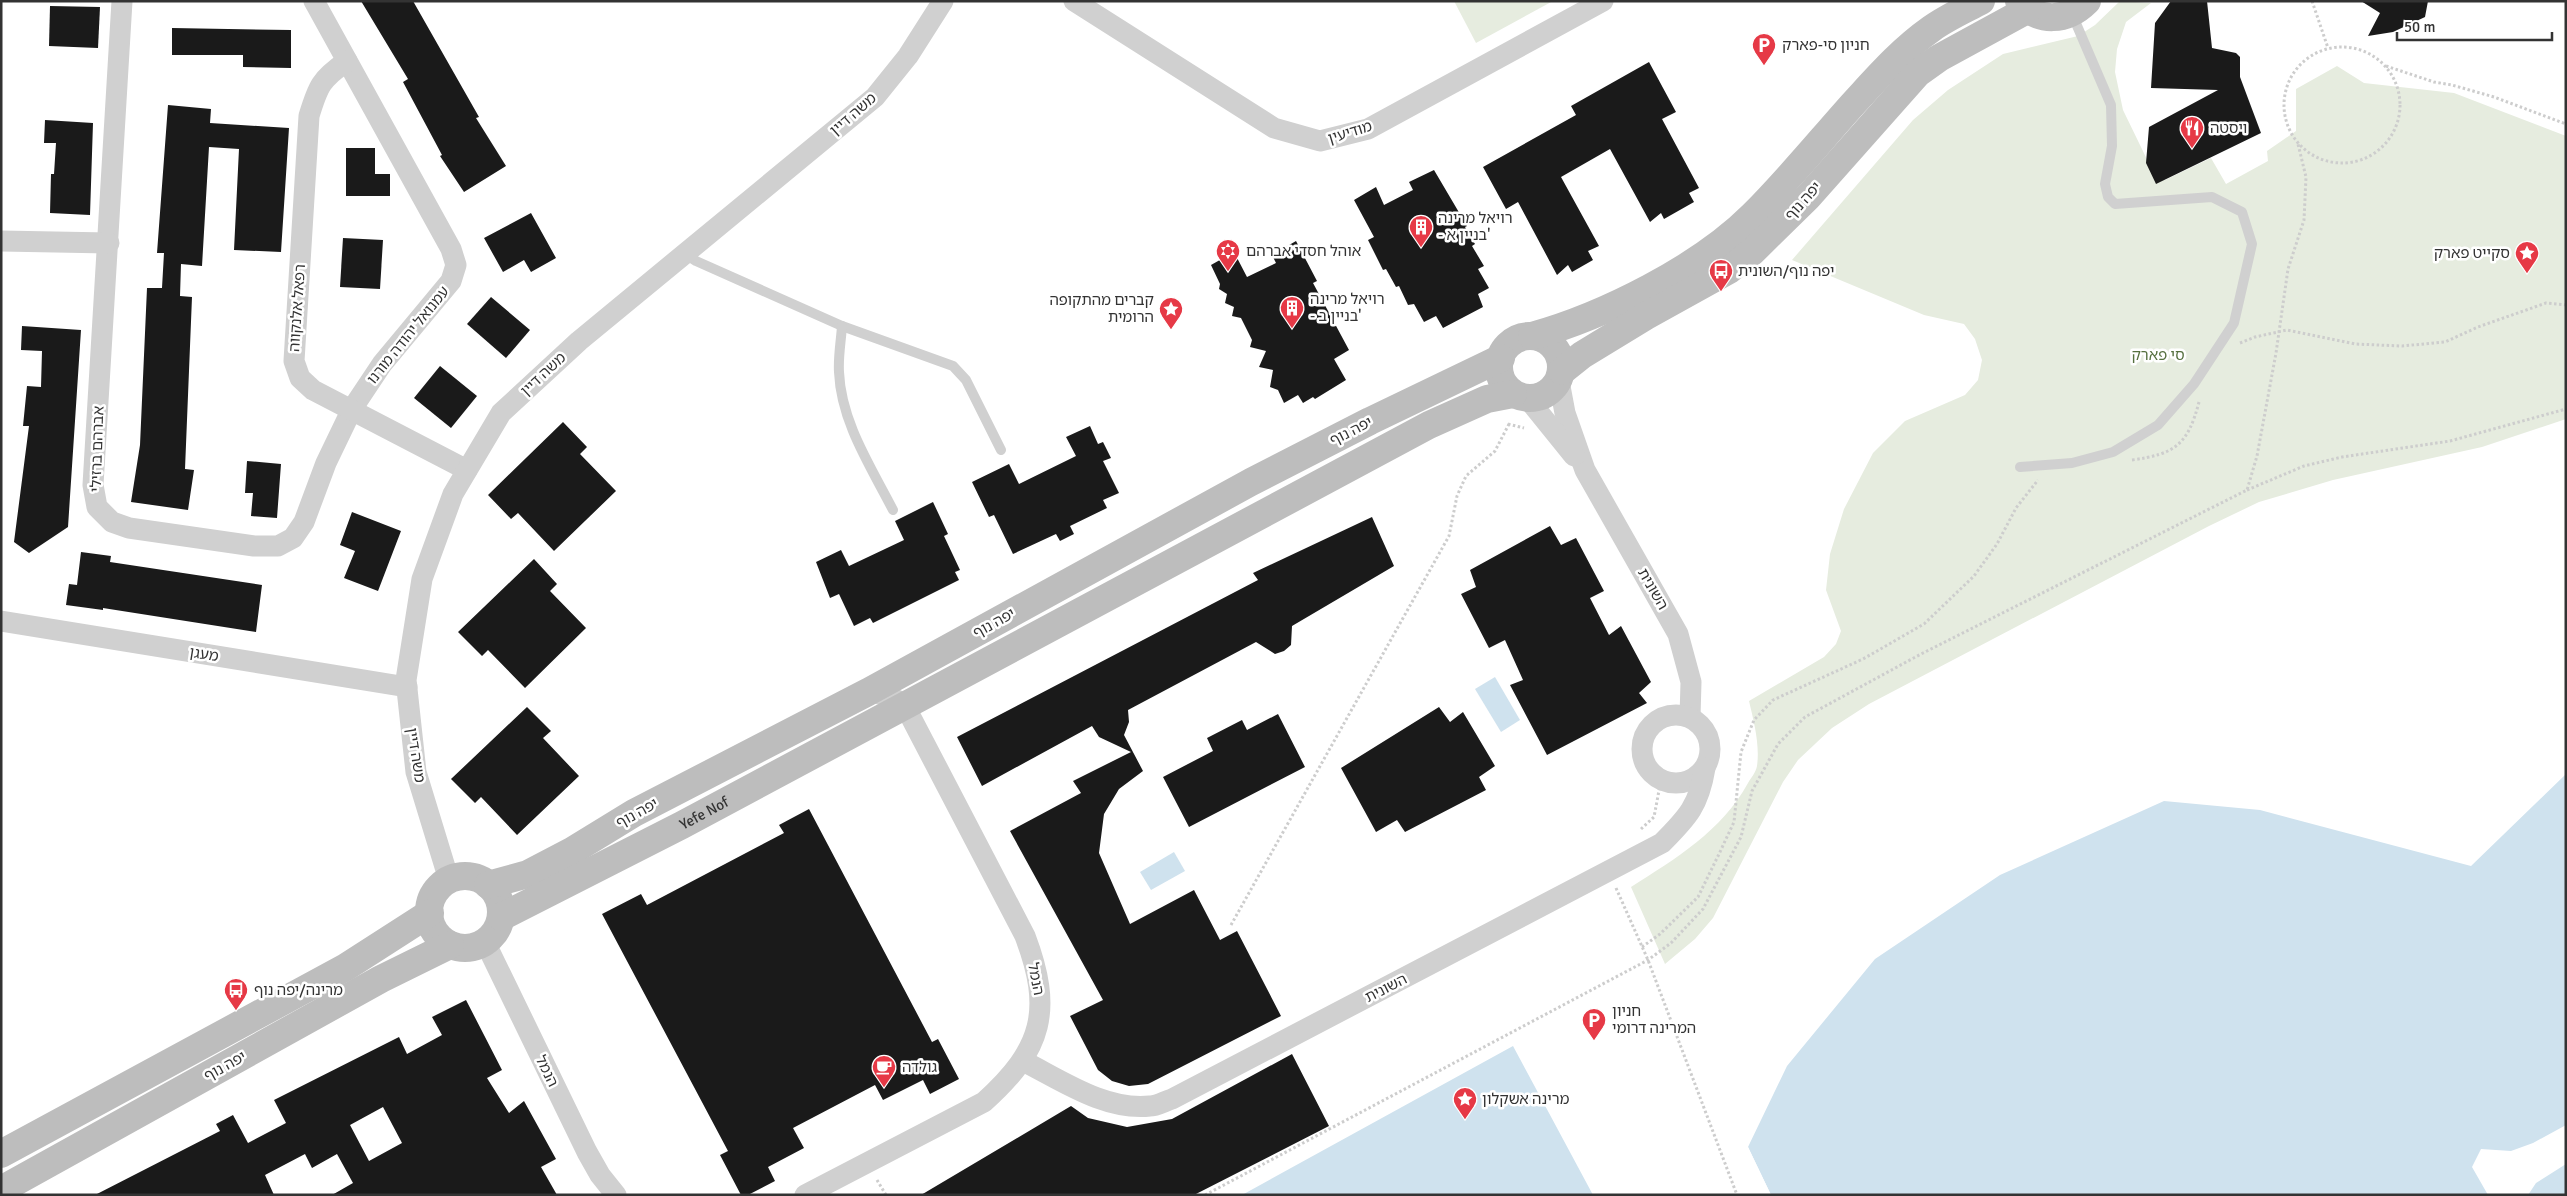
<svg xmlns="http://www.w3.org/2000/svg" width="2567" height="1196" viewBox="0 0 2567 1196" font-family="Signika,'Noto Sans Hebrew',sans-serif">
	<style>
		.green { fill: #e6ecdf }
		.water { fill: #cfe2ee }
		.pier { fill: #fff }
		.building { fill: #1a1a1a; fill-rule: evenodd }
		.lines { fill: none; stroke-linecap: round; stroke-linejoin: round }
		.path { stroke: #cdcdcd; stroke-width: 3; stroke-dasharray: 2.5 2.5; stroke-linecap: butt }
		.lane { stroke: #d0d0d0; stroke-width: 10 }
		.street { stroke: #d0d0d0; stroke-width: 21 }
		.secondary { stroke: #bdbdbd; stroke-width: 28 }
		.labels { text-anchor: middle; stroke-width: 5; stroke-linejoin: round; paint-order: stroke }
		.poi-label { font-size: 15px; fill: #333; stroke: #fff; text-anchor: start }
		.street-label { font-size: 15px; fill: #333; stroke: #fff }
		.park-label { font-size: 15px; fill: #56703f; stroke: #fff }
	</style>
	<rect width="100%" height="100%" fill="#fff"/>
	<!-- green -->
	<g class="green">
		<polygon points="1454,1 1553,1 1476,43"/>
		<path d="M2120,1L2151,3L2126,22L2117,49L2115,72L2123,110L2156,178L2165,180L2211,158L2226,184L2268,161L2267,151L2296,131V89L2337,66L2364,83L2454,93L2566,136V419L2482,447L2333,480L2259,502L2209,526L1869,704L1832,728L1798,760L1783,782L1713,918L1695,939L1665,964L1631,887C1675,859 1722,831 1748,783C1751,778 1756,772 1757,766C1760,745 1754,722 1749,701L1824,657L1836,644L1841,631L1826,590L1830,554L1844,509L1873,453L1905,421L1965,395L1978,380L1982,360L1975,339L1964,324L1924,315L1792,260L1913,120L1948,90L2003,54L2078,36L2095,25Z"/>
	</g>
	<!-- water -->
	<g class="water">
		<polygon points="1495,677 1520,720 1501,732 1475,689"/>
		<polygon points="2566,774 2566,1195 1771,1195 1748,1147 1787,1066 1875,959 2000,875 2164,801 2260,810 2471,866"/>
		<polygon points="1174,852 1185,871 1151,890 1140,872"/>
		<polygon points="1513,1046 1593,1195 1241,1195 1242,1195"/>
	</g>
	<!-- pier -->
	<g class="pier">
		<polygon points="2566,1125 2566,1164 2536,1183 2528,1195 2488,1195 2472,1167 2481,1149 2511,1151 2533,1143"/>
		<polygon points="1748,1147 1771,1195 1768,1195 1745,1148"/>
	</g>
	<!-- building -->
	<g class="building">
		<polygon points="361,1 413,1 479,117 476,118 506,166 464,192 440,156 442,155 403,82 408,79"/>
		<polygon points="2171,1 2207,1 2212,48 2236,53 2240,57 2240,77 2261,133 2156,184 2146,163 2149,127 2218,90 2151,88 2155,23"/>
		<polygon points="2361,1 2428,1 2425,17 2393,32 2368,36 2380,13"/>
		<polygon points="50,6 100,7 98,48 49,46"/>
		<polygon points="172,28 291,30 291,68 243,67 243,55 172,55"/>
		<polygon points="1649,62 1676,112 1662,119 1699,188 1689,193 1694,202 1664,219 1661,213 1650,222 1610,149 1561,177 1599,246 1588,251 1593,260 1572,272 1568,265 1557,275 1518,202 1506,209 1483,167 1576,115 1571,106"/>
		<polygon points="168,105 211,109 210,123 289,128 281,252 234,250 239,149 209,147 202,266 181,264 180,296 192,297 185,469 194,470 188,510 131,502 140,445 147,288 162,288 164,253 157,253"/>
		<polygon points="45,120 93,123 90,215 50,213 51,174 54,174 56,143 44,143"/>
		<polygon points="346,148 375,148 375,174 390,174 390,196 346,196"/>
		<polygon points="1434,170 1467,226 1465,227 1475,244 1472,246 1484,266 1478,269 1489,288 1478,294 1483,307 1443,328 1436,316 1424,322 1414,304 1408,305 1399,286 1396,287 1386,269 1383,270 1368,240 1374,237 1354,200 1376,187 1384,205 1413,190 1409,182"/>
		<polygon points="531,213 556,258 531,272 524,260 503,272 484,238"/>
		<polygon points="343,238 383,240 380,289 340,287"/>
		<polygon points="1296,241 1317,281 1313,283 1349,350 1334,359 1346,380 1315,399 1313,397 1303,403 1298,395 1284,403 1278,390 1270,387 1273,370 1259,367 1266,351 1250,347 1252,340 1241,318 1232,316 1234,307 1225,303 1227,294 1219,289 1220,284 1211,265 1234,252 1247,277 1276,263 1272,255"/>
		<polygon points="491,297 530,330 506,358 467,324"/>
		<polygon points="22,326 81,330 68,527 29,553 14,542 29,426 23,426 27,386 41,387 42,351 21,350"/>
		<polygon points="440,366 477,396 451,428 414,398"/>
		<polygon points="563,422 587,447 580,454 616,491 554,551 518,513 511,519 488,495"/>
		<polygon points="1090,426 1098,444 1103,442 1111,458 1103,461 1119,493 1103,500 1107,508 1070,526 1074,534 1060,541 1056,534 1013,554 994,515 989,517 972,482 1009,464 1019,484 1076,456 1066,437"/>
		<polygon points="247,461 281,464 277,518 251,516 253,493 245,493"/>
		<polygon points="933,502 948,534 944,536 960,570 955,572 959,580 873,623 870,618 854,626 839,594 830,598 816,562 841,550 849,566 904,540 895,521"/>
		<polygon points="352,512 401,531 378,591 344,578 355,551 340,545"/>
		<polygon points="1372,517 1394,566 1292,626 1291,645 1284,651 1275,654 1256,642 1128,710 1129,722 1124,735 1143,771 1119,789 1104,814 1099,853 1130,924 1194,890 1220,940 1237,931 1281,1016 1148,1084 1129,1086 1112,1081 1098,1070 1070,1016 1103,1000 1010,831 1081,793 1073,781 1131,752 1099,737 1092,726 982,786 957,737 1258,580 1253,573"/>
		<polygon points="1550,526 1561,545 1576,538 1604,591 1590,598 1609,635 1621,626 1651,682 1639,693 1647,703 1547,755 1510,685 1523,680 1505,640 1489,648 1461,594 1476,587 1470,570"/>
		<polygon points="81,552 111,556 110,562 262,585 256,632 103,608 103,610 66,605 69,584 77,585"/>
		<polygon points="534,559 557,584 550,591 586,628 525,688 488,650 482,656 458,632"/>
		<polygon points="527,707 551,731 543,738 579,776 517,835 481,797 475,803 451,779"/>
		<polygon points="1439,707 1450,722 1463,712 1495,766 1479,777 1486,790 1405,832 1397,820 1376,832 1341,768"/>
		<polygon points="1278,714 1305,767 1189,827 1163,777 1213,751 1207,738 1242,720 1247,730"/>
		<polygon points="809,809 932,1042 938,1039 959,1079 930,1094 923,1080 883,1100 875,1085 793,1128 804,1148 768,1167 775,1181 748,1195 741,1195 720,1155 728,1151 602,914 641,894 647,905 784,833 779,825"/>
		<path d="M466,1000L502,1070L487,1078L509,1113L524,1101L556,1159L541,1167L557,1195H332L353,1183L337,1154L312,1168L305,1154L265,1175L274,1195H95L220,1131L216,1124L233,1115L248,1143L286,1123L274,1100L399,1037L407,1054L442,1035L432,1017ZM383,1107L402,1143L369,1161L350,1125Z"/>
		<polygon points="1292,1054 1329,1126 1194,1195 921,1195 1071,1106 1088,1118 1127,1127 1172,1119"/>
	</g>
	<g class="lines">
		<!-- path -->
		<g class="path">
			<polyline points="2312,1 2328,48"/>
			<circle cx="2342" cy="105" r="58"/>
			<polyline points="2386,66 2434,82 2452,85 2494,97 2566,124"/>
			<polyline points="2240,343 2255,337 2287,330 2355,344 2402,346 2445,342 2478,327 2546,303 2566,305"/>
			<polyline points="1508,424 1524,428"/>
			<path d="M2132,460C2176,454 2188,444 2199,402"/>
			<polyline points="2247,490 2304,466 2342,457 2450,441 2566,409"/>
			<polyline points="1641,829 1654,817 1661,780"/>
			<polyline points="1616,888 1648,960 1737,1195"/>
			<polyline points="1231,925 1449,536 1457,496 1466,476 1495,451 1509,424"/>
			<polyline points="1642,947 1660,934 1698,897 1719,854 1734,822 1741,752 1754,720 1773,700 1863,659 1924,624 1974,576 1997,544 2016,508 2038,480"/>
			<polyline points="877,1180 886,1195"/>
			<polyline points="1205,1195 1648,960 1671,943 1703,909 1741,837 1752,791 1778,744 1805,717 1921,654 2247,490 2257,456 2276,353 2288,269 2304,220 2306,177 2298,144"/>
		</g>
		<!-- lane -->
		<g class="lane">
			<polyline points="684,253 696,261 842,326 953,366 966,380 1001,450"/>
			<path d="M842,326C841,341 838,357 839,372C841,422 871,467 893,510"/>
			<polyline points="2020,467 2072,463 2113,452 2158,425 2194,384 2234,323 2252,244 2242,212 2212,197 2115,204 2108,197 2105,184 2112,146 2111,105 2072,14"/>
		</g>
		<!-- street -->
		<g class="street">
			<polyline points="122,1 93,485 97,507 112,522 129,528 254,546 278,546 293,538 304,522 326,463 352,409 382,364 451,281 456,265 451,249 314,1"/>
			<polyline points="1074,1 1274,128 1320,141 1368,129 1603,1"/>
			<path d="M347,61C321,79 318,86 309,116L294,361L300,378L313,390L467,470"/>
			<polyline points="1,241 109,243"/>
			<polyline points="1559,381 1565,413 1585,470 1678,634 1691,682 1690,717"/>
			<polyline points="1528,399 1574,456"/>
			<polyline points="1,621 407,687"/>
			<circle cx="1676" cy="749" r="34"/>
			<polyline points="449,880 416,772 406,680 422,579 453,494 501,413 579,341 875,97 908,56 943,1"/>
			<polyline points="485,942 587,1152 600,1175 616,1195"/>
			<path d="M1023,1061C1061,1080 1105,1111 1150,1106C1157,1106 1165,1101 1172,1099L1662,843C1688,817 1699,805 1705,768"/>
			<path d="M805,1195L984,1102C1043,1049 1053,1010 1025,936L905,706C893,696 883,694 868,692"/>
		</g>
		<!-- secondary -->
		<g class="secondary">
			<path d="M2019,1C2039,24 2067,21 2087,1"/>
			<circle cx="1530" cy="367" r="31"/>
			<path d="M1532,336C1604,316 1700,268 1753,215C1788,180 1819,142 1852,105C1877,78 1900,51 1931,29C1946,18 1964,10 1981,1"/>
			<polyline points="1562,371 1582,355 1646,316 1729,270 1752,252 1808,197 1918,73 1939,58 2027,10"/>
			<circle cx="465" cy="912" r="36"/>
			<polyline points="488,885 528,874 572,851 634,813 868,692 1251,482 1370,421 1501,358"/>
			<path id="s1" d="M501,917L682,825L1429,425L1487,399L1513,394"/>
			<polyline points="1,1154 346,967 430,913"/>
			<polyline points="1,1190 381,979 450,945"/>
		</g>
	</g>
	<!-- icons -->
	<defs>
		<g id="parking-pin" transform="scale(1.25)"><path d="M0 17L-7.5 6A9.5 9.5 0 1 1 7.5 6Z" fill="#e63946" stroke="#fff"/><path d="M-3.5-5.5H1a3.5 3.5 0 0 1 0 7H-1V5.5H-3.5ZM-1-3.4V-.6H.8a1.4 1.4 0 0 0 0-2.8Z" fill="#fff"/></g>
		<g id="restaurant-pin" transform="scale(1.25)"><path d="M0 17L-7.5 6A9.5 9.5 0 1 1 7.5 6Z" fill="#e63946" stroke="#fff"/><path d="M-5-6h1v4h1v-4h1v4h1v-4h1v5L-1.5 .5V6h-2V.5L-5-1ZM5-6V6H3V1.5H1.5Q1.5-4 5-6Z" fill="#fff"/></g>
		<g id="building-pin" transform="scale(1.25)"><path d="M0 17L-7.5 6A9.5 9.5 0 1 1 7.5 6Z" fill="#e63946" stroke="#fff"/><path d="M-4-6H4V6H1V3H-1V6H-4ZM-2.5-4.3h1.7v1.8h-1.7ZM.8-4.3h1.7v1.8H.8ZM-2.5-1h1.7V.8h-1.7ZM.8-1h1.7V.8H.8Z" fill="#fff"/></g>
		<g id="synagogue-pin" transform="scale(1.25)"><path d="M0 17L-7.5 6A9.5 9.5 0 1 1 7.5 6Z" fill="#e63946" stroke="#fff"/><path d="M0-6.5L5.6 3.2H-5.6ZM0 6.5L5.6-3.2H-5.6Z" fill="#fff"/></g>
		<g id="sight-pin" transform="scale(1.25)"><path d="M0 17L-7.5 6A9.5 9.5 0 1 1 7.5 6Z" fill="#e63946" stroke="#fff"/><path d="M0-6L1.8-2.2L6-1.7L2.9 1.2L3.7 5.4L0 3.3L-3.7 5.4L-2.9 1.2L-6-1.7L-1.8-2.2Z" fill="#fff"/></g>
		<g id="bus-pin" transform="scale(1.25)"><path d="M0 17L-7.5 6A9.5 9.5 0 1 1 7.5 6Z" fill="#e63946" stroke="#fff"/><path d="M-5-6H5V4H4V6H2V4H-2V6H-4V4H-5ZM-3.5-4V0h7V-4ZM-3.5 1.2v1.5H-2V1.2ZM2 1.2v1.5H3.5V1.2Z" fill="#fff"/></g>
		<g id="cafe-pin" transform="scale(1.25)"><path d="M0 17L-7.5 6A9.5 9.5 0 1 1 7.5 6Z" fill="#e63946" stroke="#fff"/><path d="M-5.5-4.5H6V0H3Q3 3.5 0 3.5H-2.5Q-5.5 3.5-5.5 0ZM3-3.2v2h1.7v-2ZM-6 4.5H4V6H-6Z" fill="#fff"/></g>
	</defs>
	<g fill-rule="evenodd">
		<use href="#parking-pin" x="1764" y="45"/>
		<use href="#restaurant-pin" x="2192" y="128"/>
		<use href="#building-pin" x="1421" y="227"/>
		<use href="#synagogue-pin" x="1228" y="251"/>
		<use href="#sight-pin" x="2527" y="253"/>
		<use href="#bus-pin" x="1721" y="271"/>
		<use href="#building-pin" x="1292" y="308"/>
		<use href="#sight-pin" x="1171" y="309"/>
		<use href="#bus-pin" x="236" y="990"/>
		<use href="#parking-pin" x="1594" y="1020"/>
		<use href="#cafe-pin" x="884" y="1067"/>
		<use href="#sight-pin" x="1465" y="1099"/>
	</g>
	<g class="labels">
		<!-- poi labels -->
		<g class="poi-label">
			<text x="1782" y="50">חניון סי-פארק</text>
			<text x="2210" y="133">ויסטה</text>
			<text x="1438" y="223">רויאל מרינה<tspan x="1438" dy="17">- בניין א'</tspan></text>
			<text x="1246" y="256">אוהל חסדי אברהם</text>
			<text x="2510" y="258" text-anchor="end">סקייט פארק</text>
			<text x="1738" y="276">יפה נוף/השונית</text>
			<text x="1310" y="304">רויאל מרינה<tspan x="1310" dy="17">- בניין ב'</tspan></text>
			<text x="1154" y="305" text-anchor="end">קברים מהתקופה<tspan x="1154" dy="17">הרומית</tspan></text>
			<text x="254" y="995">מרינה/יפה נוף</text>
			<text x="1612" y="1016">חניון<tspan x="1612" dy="17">המרינה דרומי</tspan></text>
			<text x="902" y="1072">גולדה</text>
			<text x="1482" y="1104">מרינה אשקלון</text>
		</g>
		<!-- street labels -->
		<g class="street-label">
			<text transform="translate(853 114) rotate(-41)" y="5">משה דיין</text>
			<text transform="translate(1350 132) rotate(-17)" y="5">מודיעין</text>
			<text transform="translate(1803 201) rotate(-48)" y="5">יפה נוף</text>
			<text transform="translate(297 308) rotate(-86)" y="5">רפאל אלנקווה</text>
			<text transform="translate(408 335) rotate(-51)" y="5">עמנואל יהודה מורנו</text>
			<text transform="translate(543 374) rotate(-43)" y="5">משה דיין</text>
			<text transform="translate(1351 431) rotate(-27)" y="5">יפה נוף</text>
			<text transform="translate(97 449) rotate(-88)" y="5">אברהם ברזילי</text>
			<text transform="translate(1653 589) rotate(60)" y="5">השונית</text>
			<text transform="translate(994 623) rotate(-29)" y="5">יפה נוף</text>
			<text transform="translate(204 654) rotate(9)" y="5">מעגן</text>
			<text transform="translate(416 755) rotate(81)" y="5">משה דיין</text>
			<text transform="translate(637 813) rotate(-29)" y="5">יפה נוף</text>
			<text dy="5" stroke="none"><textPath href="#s1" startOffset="228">Yefe Nof</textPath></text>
			<text transform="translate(1036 979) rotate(79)" y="5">הנמל</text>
			<text transform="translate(1386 988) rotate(-27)" y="5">השונית</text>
			<text transform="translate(225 1066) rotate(-29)" y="5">יפה נוף</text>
			<text transform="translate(547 1071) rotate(64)" y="5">הנמל</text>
		</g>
		<!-- park labels -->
		<g class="park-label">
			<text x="2158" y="360">סי פארק</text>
		</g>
	</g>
	<!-- border -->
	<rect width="2567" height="1196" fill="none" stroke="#333333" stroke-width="5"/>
	<!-- scale -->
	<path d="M2397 32v8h155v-8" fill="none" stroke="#333333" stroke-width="2.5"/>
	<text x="2404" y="32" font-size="15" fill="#333333" stroke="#ffffff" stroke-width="4" paint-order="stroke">50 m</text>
</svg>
